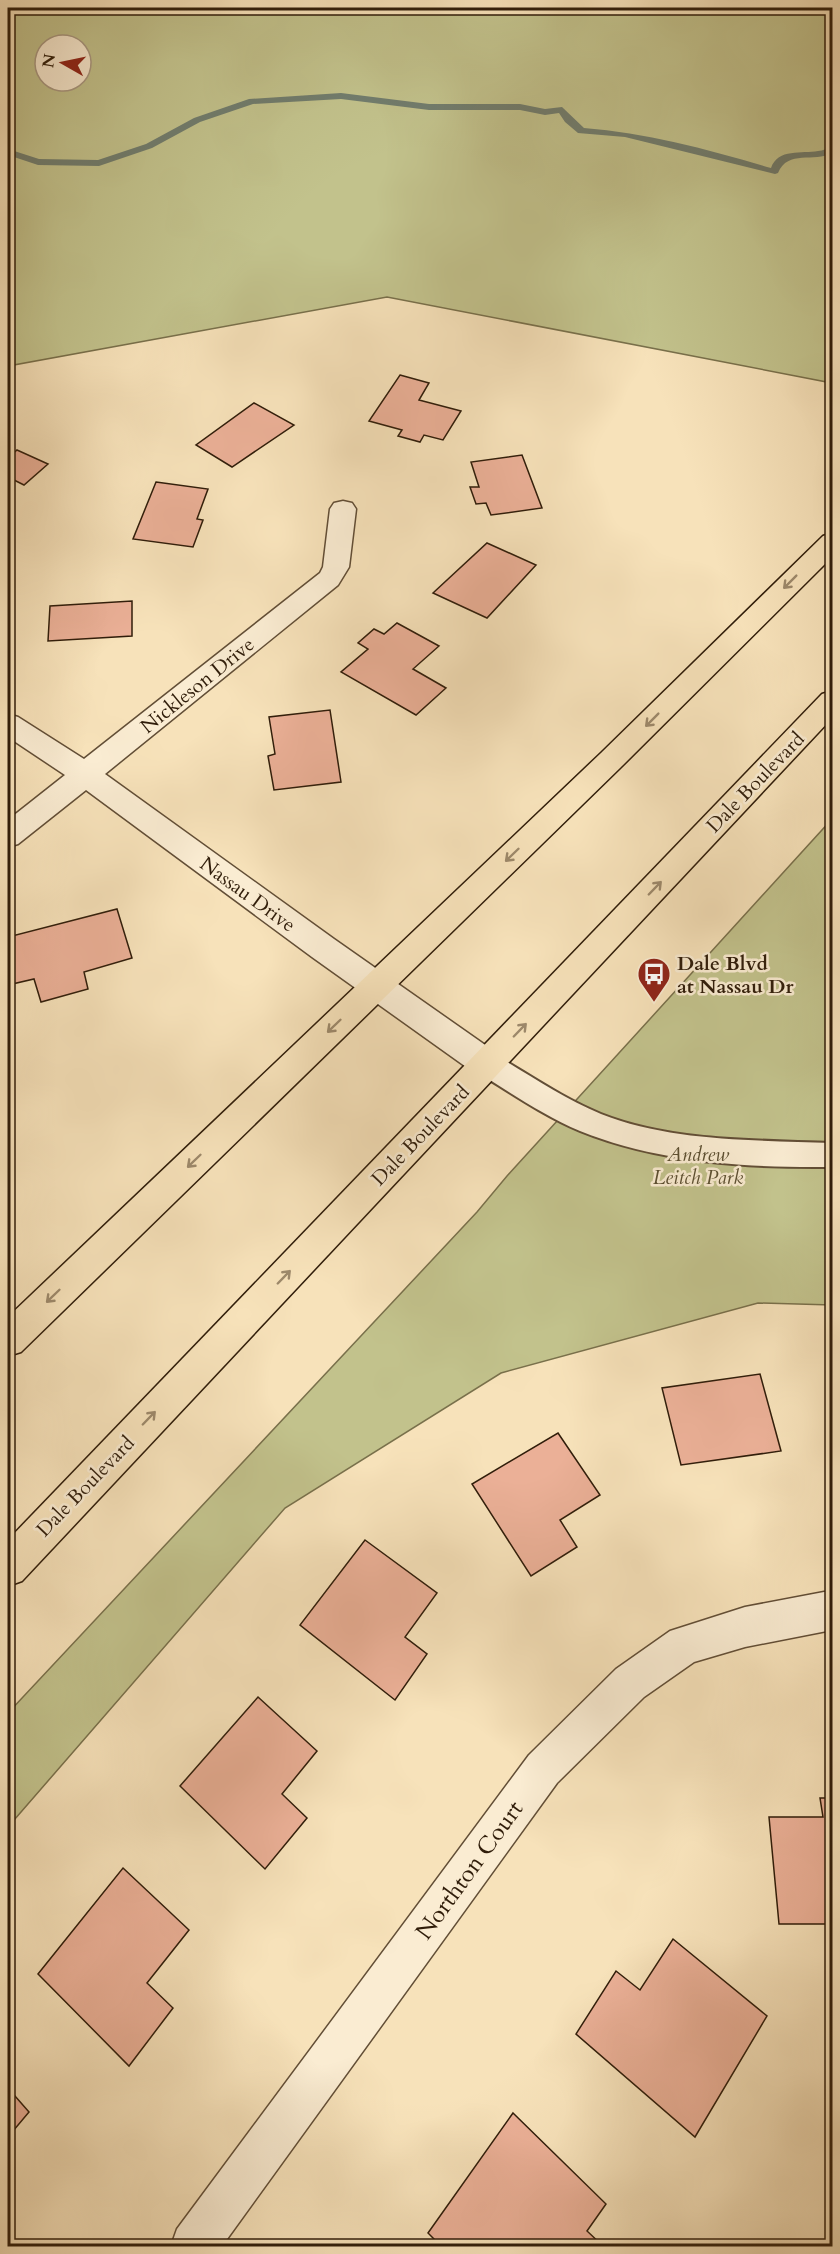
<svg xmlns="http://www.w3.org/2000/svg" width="840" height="2254" viewBox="0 0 840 2254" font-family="Cardo,serif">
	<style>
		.green { fill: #c2c28c; stroke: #79704b; stroke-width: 1.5; fill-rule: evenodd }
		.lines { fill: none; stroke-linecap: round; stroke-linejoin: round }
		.stream { fill: #717d6e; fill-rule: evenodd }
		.building { fill: #ebb097; stroke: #301d0a; stroke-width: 1.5 }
		.service-casing { stroke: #624e36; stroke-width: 4 }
		.minor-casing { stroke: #624e36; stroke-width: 3 }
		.primary-casing { stroke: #301d0a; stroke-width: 3 }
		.service { fill: #faecd2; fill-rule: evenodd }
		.minor { fill: #faecd2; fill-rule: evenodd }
		.primary { fill: #f7e2ba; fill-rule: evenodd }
		.oneway { stroke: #9d896b }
		.labels { text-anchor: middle; stroke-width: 5; stroke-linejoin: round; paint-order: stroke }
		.street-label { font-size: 20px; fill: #301d0a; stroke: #faecd2 }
		.poi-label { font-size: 20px; font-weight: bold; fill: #301d0a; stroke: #faecd2; text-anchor: start }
		.park-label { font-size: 20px; font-style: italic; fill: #5c4f31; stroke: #faecd2 }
		.near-street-label { font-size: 24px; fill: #301d0a; stroke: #faecd2 }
	</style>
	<rect width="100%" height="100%" fill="#f7e2ba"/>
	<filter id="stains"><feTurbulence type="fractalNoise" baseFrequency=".00333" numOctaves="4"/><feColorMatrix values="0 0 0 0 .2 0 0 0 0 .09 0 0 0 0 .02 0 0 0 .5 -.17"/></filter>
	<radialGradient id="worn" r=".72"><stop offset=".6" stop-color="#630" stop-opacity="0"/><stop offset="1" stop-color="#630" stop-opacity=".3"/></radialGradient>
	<!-- green -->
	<g class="green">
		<path d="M8,8H832V383L387,297L8,366ZM45,45H81V81H45Z"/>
		<polygon points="832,819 832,1305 758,1303 501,1373 285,1508 8,1827 8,1713 477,1212 507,1176"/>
	</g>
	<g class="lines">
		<!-- stream -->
		<path class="stream" d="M341,93L429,104H520L545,109L562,107L584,128C646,133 707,149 767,167L771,168C778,148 802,154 818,151C823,151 827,148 832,146V153C814,163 788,149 778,173L775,174L625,137L578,133L565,122L559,113L545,115L520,110H429L341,99L253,104L200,122L152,148L99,166L38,165L8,155V149L39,159L98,160L146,144L194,118L249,99Z"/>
	</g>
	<!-- building -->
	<g class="building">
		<polygon points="400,375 429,383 419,400 461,411 443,440 424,435 420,442 398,436 402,430 369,421"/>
		<polygon points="254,403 294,425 232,467 196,445"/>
		<polygon points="17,450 48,464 24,485 8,477 8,458"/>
		<polygon points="522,455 542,508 491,515 486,503 476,504 470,487 479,487 471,462"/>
		<polygon points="156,482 208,489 197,519 203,520 193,547 133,539"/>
		<polygon points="487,543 536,565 487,618 433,593"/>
		<polygon points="132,601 132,636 48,641 50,606"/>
		<polygon points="397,623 439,646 413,669 446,688 416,715 341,672 368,649 358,643 374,629 384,634"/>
		<polygon points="330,710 341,782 274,790 268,756 275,754 269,717"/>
		<polygon points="117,909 132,958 84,972 88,989 41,1002 34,979 8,985 8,937"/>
		<polygon points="760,1374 781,1451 681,1465 662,1388"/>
		<polygon points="558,1433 600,1495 560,1520 577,1547 531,1576 472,1484"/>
		<polygon points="365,1540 437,1593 405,1637 427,1654 395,1700 300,1625"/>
		<polygon points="258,1697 317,1751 282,1794 307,1818 265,1869 180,1786"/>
		<polygon points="820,1798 832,1798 832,1924 779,1924 769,1817 823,1817"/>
		<polygon points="123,1868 189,1930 147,1983 173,2008 129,2066 38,1974"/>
		<polygon points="673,1939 767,2016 695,2137 576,2034 616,1971 640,1990"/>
		<polygon points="8,2088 29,2112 8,2137"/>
		<polygon points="513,2113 606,2204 587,2231 603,2246 441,2246 428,2233"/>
	</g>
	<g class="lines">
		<!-- service casing -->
		<g class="service-casing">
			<path id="service" d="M487,1052L497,1056C531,1076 564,1099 601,1114C672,1142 756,1140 832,1143V1167C749,1168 659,1163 580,1131C544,1116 511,1093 477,1072L473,1064L477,1056Z"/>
		</g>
		<!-- minor casing -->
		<g class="minor-casing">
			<g id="minor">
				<polygon points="343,501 352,503 356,509 349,567 338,585 105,774 334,939 498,1054 503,1064 498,1074 487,1077 476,1074 312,957 86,790 18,844 8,847 8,820 65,775 8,737 8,714 18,717 84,759 320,573 323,567 330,509 334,503"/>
				<polygon points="824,1592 832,1592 832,1630 745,1647 694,1662 644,1697 557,1783 222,2246 171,2246 177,2229 529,1755 616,1669 670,1631 745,1607"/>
			</g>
		</g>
		<!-- primary casing -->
		<g class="primary-casing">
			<g id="primary">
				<polygon points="832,533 832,557 621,767 21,1352 8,1356 8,1317 601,753 823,536"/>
				<polygon points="832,691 832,718 22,1581 8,1586 8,1540 822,694"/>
			</g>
		</g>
		<!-- service -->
		<use href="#service" class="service"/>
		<!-- minor -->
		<use href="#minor" class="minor"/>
		<!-- primary -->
		<use href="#primary" class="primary"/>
	</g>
	<!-- one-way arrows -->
	<defs><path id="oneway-shaft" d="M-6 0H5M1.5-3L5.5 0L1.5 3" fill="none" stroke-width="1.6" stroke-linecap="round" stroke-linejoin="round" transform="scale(1.5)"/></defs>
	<g class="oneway">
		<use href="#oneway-shaft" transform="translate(790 582) rotate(135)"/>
		<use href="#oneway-shaft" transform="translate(652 720) rotate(135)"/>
		<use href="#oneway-shaft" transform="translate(512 855) rotate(136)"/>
		<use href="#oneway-shaft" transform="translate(655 888) rotate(-46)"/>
		<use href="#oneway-shaft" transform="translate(334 1026) rotate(136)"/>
		<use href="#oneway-shaft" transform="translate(520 1030) rotate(-46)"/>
		<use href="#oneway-shaft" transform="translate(194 1161) rotate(136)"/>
		<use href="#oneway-shaft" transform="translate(284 1277) rotate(-46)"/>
		<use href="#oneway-shaft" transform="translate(53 1296) rotate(136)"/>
		<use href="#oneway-shaft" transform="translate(149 1418) rotate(-46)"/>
	</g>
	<!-- icons -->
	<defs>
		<g id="bus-pin" transform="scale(1.725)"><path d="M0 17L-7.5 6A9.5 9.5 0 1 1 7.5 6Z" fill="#8f2418" stroke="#faecd2"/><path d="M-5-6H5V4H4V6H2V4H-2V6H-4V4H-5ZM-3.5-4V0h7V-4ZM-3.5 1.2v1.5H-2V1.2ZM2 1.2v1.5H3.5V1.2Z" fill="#fff"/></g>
	</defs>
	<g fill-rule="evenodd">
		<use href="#bus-pin" x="654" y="974"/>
	</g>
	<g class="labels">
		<!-- street labels -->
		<g class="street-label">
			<text transform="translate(197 685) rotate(-39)" y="7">Nickleson Drive</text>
			<text transform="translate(755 782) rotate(-46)" y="7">Dale Boulevard</text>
			<text transform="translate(248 894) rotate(36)" y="7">Nassau Drive</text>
			<text transform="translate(420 1135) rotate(-46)" y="7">Dale Boulevard</text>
			<text transform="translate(85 1486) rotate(-46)" y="7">Dale Boulevard</text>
		</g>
		<!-- poi labels -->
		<g class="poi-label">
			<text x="677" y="970">Dale Blvd<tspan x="677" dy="23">at Nassau Dr</tspan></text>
		</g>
		<!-- park labels -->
		<g class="park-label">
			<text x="698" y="1161">Andrew<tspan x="698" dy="23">Leitch Park</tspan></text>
		</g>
		<!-- near-street labels -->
		<g class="near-street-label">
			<text transform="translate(469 1870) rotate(-54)" y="8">Northton Court</text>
		</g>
	</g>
	<!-- margin -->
	<rect width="840" height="2254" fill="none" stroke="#f7e2ba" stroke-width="30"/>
	<rect x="9" y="9" width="822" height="2236" fill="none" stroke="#301d0a" stroke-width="3"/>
	<rect x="15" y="15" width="810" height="2224" fill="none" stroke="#301d0a" stroke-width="1.5"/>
	<!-- north arrow -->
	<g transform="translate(63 63) rotate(279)"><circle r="28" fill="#faecd2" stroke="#a99982" stroke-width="1.5"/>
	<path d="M0-4.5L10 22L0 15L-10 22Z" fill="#8f2418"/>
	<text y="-9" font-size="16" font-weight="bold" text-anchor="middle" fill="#301d0a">N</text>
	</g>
	<rect width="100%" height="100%" filter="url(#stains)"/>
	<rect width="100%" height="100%" fill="url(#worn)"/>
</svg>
